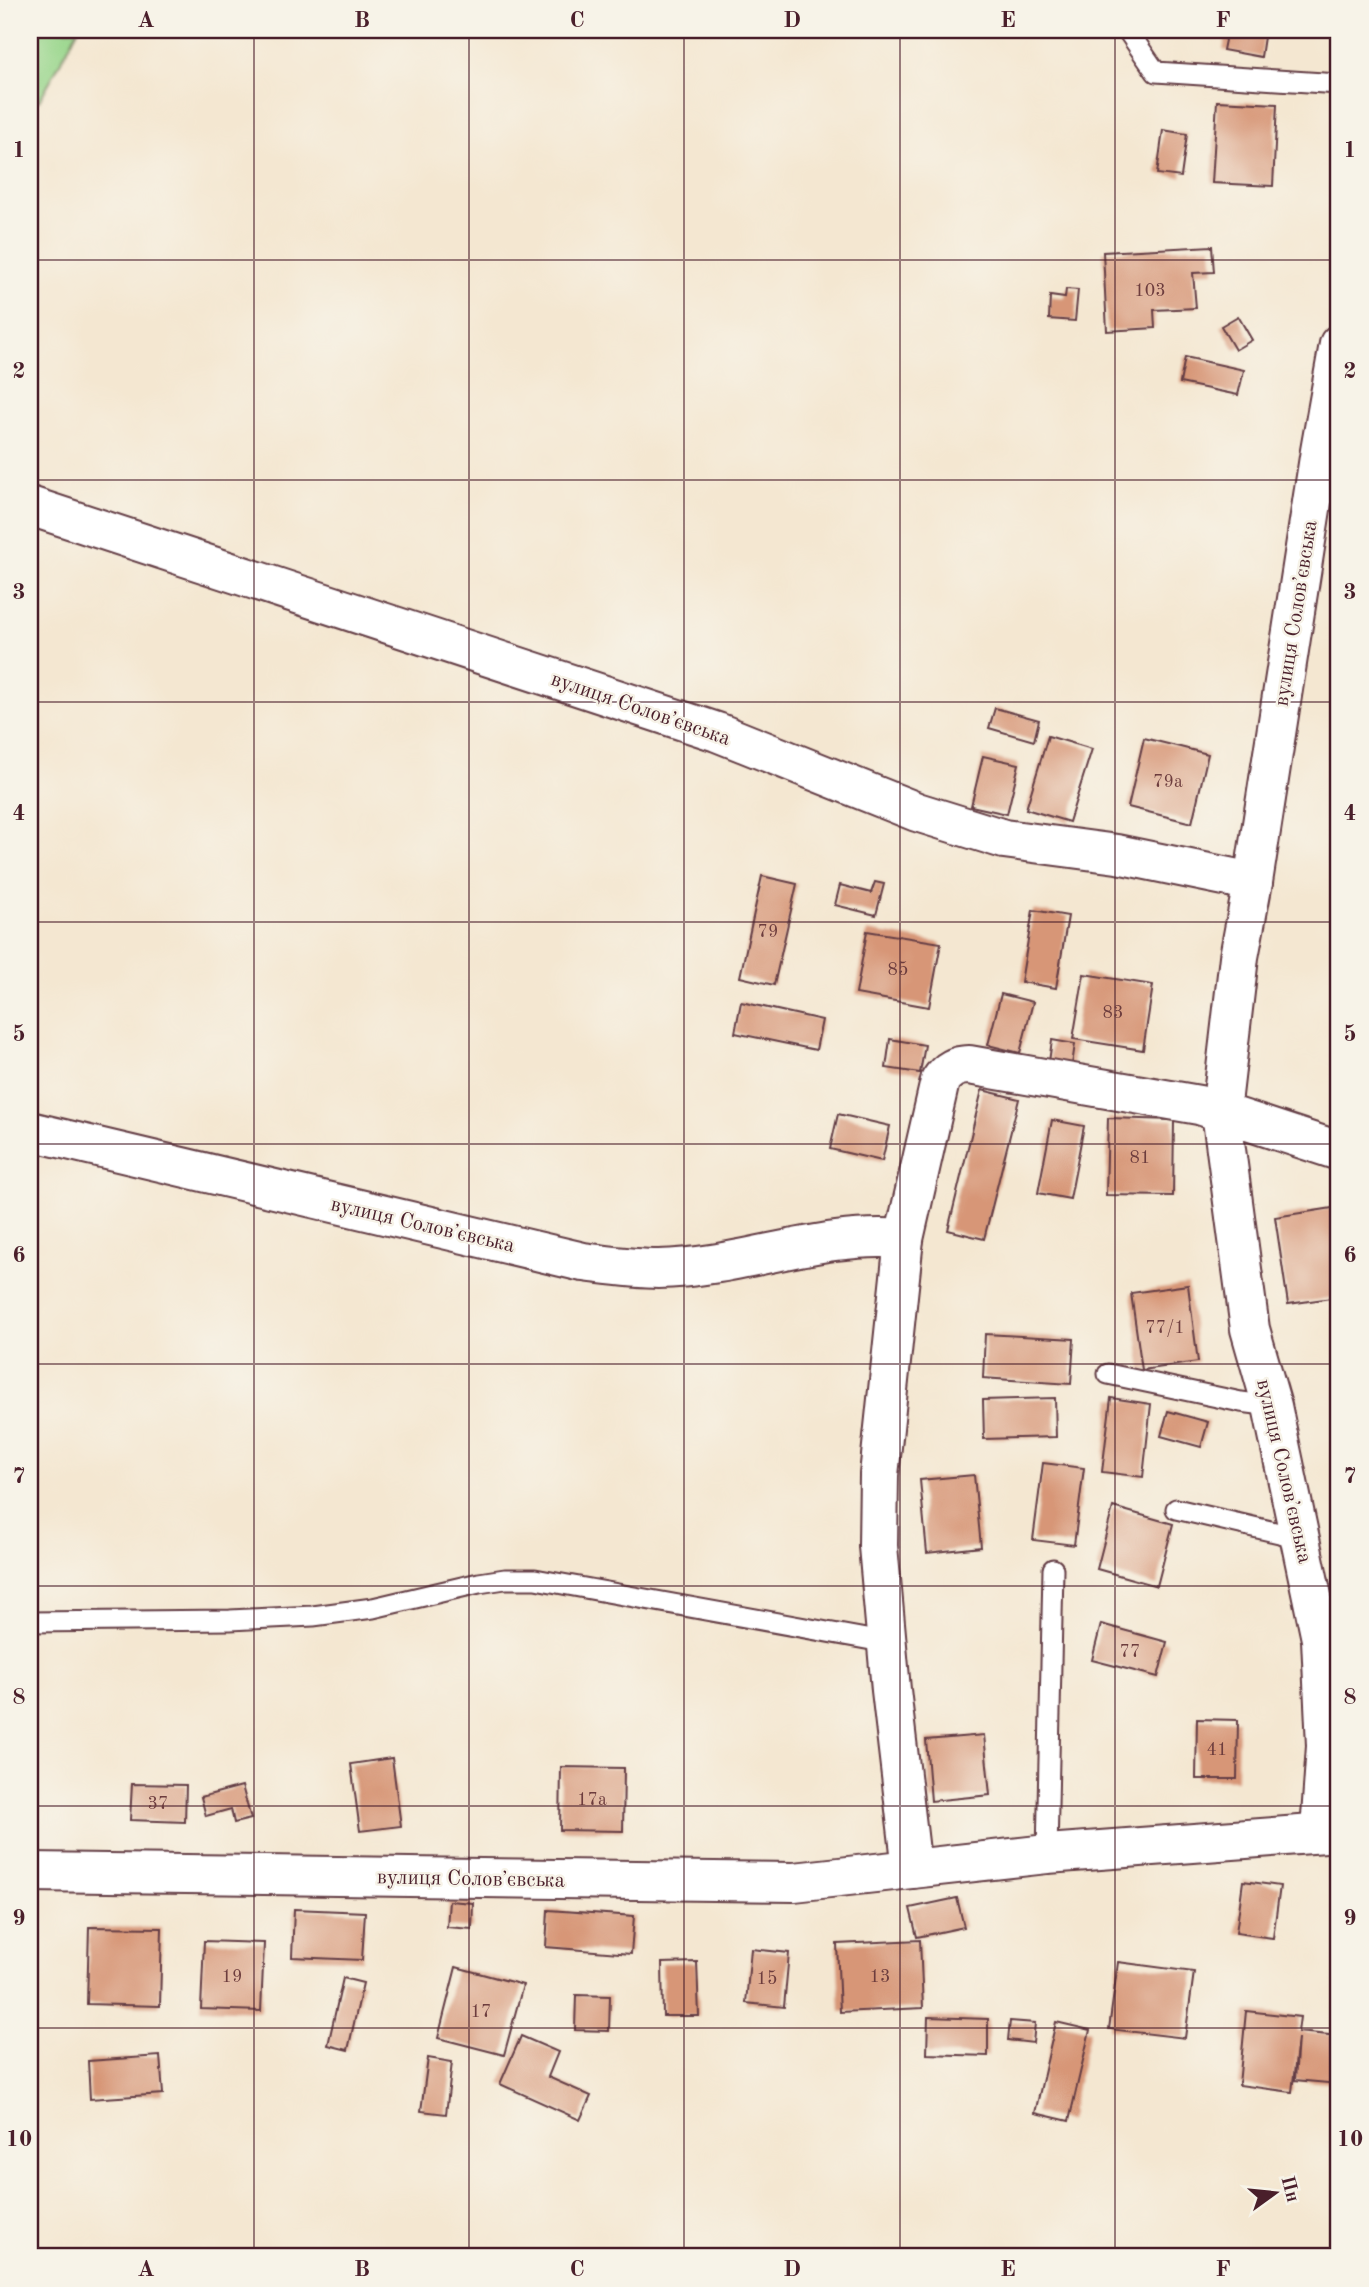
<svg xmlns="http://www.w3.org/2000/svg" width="1369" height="2287" viewBox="0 0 1369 2287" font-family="'Old Standard TT',serif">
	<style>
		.green { fill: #98d68b; stroke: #717a5b; stroke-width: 2 }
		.building { fill: #d79677 }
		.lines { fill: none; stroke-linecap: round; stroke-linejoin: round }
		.service-casing { stroke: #643d44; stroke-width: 23 }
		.minor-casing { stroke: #643d44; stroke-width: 42 }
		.service { stroke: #fff; stroke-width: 19 }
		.minor { stroke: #fff; stroke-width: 38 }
		.grid { fill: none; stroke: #4a1f2b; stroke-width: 2; stroke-opacity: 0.55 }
		.labels { text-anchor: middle; stroke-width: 5; stroke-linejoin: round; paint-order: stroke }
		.number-label { font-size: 18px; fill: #6d3d3e }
		.street-label { font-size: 21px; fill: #4a1f2b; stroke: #f7f3e8 }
		.neatline { fill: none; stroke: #4a1f2b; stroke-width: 2.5 }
		.grid-label { font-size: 23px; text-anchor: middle; font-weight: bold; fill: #4a1f2b }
	</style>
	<rect width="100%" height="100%" fill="#f7f3e8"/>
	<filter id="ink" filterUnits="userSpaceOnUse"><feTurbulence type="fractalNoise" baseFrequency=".0143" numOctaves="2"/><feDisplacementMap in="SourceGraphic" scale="14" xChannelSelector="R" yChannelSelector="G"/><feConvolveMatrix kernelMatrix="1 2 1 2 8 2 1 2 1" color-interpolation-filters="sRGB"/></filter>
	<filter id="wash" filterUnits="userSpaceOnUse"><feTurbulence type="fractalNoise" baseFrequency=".00686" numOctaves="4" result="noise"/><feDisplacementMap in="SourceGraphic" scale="28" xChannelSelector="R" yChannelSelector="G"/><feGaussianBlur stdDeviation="1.57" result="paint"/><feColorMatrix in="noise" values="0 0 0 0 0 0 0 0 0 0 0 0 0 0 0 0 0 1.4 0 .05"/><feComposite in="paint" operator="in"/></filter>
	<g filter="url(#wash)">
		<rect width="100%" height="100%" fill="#f4e7d1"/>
		<!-- green -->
		<polygon class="green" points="30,30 78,30 39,101 30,95"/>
		<g id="blocks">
			<!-- building -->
			<g class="building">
				<polygon points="1227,30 1265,30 1261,57 1223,50"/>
				<polygon points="1217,101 1277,104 1273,186 1212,183"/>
				<polygon points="1163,130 1187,134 1181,177 1157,174"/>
				<polygon points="1212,246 1214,272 1193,273 1196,308 1154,310 1155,328 1107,331 1103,252"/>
				<polygon points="1066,289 1078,290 1075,321 1049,319 1050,296 1065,298"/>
				<polygon points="1238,316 1252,340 1235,350 1221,326"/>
				<polygon points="1185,357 1244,370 1238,395 1180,383"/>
				<polygon points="995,708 1039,720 1034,741 989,728"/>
				<polygon points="1048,736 1092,749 1069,822 1026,809"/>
				<polygon points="1144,738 1208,754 1192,823 1128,807"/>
				<polygon points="983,756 1019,764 1007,814 971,806"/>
				<polygon points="762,876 797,884 774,985 740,977"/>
				<polygon points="875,882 884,884 876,915 835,905 840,885 871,893"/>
				<polygon points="1033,910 1068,916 1056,988 1021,982"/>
				<polygon points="867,931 941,943 929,1007 856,994"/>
				<polygon points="1084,974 1153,985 1143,1050 1073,1039"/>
				<polygon points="1001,994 1033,1002 1020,1053 988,1045"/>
				<polygon points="741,1002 822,1020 816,1050 735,1033"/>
				<polygon points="890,1039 925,1045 920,1073 886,1068"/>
				<polygon points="1052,1040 1075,1044 1072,1065 1049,1062"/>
				<polygon points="982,1090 1019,1099 984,1239 948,1230"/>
				<polygon points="838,1114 890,1126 882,1161 830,1149"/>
				<polygon points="1108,1118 1174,1120 1173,1196 1106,1195"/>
				<polygon points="1052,1120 1084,1126 1070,1199 1038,1193"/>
				<polygon points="1339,1207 1339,1297 1288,1304 1275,1217"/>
				<polygon points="1188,1285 1198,1362 1142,1370 1131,1293"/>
				<polygon points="985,1334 1074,1339 1071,1384 983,1378"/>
				<polygon points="1055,1398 1056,1437 984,1439 983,1400"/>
				<polygon points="1111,1398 1151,1404 1143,1477 1102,1472"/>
				<polygon points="1168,1411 1208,1422 1201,1447 1161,1436"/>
				<polygon points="1043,1463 1084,1468 1074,1545 1033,1540"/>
				<polygon points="974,1475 981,1547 927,1553 920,1480"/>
				<polygon points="1113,1507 1173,1524 1157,1586 1097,1569"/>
				<polygon points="1101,1624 1167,1642 1158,1677 1092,1660"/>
				<polygon points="1197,1719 1238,1720 1237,1779 1196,1779"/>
				<polygon points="984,1735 990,1795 931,1801 926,1740"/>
				<polygon points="392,1758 401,1826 360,1831 351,1764"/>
				<polygon points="561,1767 624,1768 623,1831 560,1830"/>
				<polygon points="132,1784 186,1785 185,1822 130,1820"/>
				<polygon points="242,1786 251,1819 234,1823 231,1809 206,1816 201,1797"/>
				<polygon points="1243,1881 1280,1886 1273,1938 1236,1933"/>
				<polygon points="957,1898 964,1927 917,1937 910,1908"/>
				<polygon points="449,1901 473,1903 472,1929 447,1927"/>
				<polygon points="294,1909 365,1912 362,1960 292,1957"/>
				<polygon points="548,1910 634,1916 631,1954 546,1947"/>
				<polygon points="89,1927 162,1928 160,2006 87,2004"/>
				<polygon points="920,1940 923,2008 840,2012 837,1944"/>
				<polygon points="204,1941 264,1943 261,2011 201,2009"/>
				<polygon points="751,1949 789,1953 784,2007 746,2003"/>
				<polygon points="697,1962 699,2016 663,2016 662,1963"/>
				<polygon points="1118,1962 1194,1972 1185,2038 1109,2029"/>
				<polygon points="456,1967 523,1985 504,2055 438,2038"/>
				<polygon points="343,1978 363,1983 348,2050 328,2045"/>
				<polygon points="576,1995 610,1996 609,2031 575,2030"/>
				<polygon points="1246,2011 1300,2017 1298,2032 1339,2036 1339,2084 1295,2080 1298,2038 1292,2092 1239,2085"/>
				<polygon points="928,2017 988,2019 988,2056 927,2054"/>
				<polygon points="1010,2021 1035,2023 1033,2043 1008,2040"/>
				<polygon points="1056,2022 1090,2030 1069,2121 1035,2113"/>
				<polygon points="521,2036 558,2052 548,2077 591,2096 580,2120 500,2084"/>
				<polygon points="160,2056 163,2094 90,2099 88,2061"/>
				<polygon points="428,2058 452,2062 446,2114 421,2111"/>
			</g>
		</g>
	</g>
	<g filter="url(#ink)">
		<use href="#blocks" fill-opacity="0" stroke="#643d44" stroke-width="2"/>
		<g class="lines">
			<!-- service casing -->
			<g class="service-casing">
				<g id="service">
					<polyline points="1127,30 1156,72 1339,84"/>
					<polyline points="1108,1374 1241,1402 1272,1406"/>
					<polyline points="1176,1509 1301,1538"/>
					<polyline points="30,1622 230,1620 313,1616 373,1608 479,1583 505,1579 535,1579 888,1643"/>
					<polyline points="1047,1854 1053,1569"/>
				</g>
			</g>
			<!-- minor casing -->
			<g class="minor-casing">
				<g id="minor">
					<polyline points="30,506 717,732 917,812 1004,839 1117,854 1253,882"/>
					<path d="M30,1131L583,1262C608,1265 634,1269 658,1269C742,1268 820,1231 904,1239"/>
					<polyline points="1320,1831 1326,1746 1321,1639 1272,1406 1250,1329 1221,1112 1239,957 1253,882 1320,451 1339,344"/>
					<path d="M912,1869L891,1690L878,1546L879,1475L904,1239L940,1081C947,1070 956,1065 969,1065L1199,1105L1339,1151"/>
					<polyline points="30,1872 794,1882 1047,1854 1339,1832"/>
				</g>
			</g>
			<!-- service -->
			<use href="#service" class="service"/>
			<!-- minor -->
			<use href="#minor" class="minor"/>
		</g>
	</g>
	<!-- grid -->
	<path class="grid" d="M254,30V2257M469,30V2257M684,30V2257M900,30V2257M1115,30V2257M30,260H1339M30,480H1339M30,702H1339M30,922H1339M30,1144H1339M30,1364H1339M30,1586H1339M30,1806H1339M30,2028H1339"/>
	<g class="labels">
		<!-- number labels -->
		<g class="number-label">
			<text x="1150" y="296">103</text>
			<text x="1168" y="787">79а</text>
			<text x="768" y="937">79</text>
			<text x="898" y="975">85</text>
			<text x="1113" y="1018">83</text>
			<text x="1140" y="1163">81</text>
			<text x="1165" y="1333">77/1</text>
			<text x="1130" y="1657">77</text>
			<text x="1217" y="1755">41</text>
			<text x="592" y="1805">17а</text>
			<text x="158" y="1809">37</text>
			<text x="232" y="1982">19</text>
			<text x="880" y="1982">13</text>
			<text x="767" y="1984">15</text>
			<text x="481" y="2017">17</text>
		</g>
		<!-- street labels -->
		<g class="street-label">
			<text transform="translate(1295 613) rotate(-81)" y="7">вулиця Соловʼєвська</text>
			<text transform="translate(641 708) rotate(19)" y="7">вулиця Соловʼєвська</text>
			<text transform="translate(423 1224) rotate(13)" y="7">вулиця Соловʼєвська</text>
			<text transform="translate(1285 1471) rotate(77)" y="7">вулиця Соловʼєвська</text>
			<text transform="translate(471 1878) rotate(1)" y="7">вулиця Соловʼєвська</text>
		</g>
	</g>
	<!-- margin -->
	<rect width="1369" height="2287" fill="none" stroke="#f7f3e8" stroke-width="77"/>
	<!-- north arrow -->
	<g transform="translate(1275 2193) rotate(75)" stroke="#f7f3e8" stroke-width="5" paint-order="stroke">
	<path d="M0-5L12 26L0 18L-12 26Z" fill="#4a1f2b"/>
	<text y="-10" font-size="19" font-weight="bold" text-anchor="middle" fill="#4a1f2b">Пн</text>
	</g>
	<rect x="38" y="38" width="1292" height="2210" class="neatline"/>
	<g class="grid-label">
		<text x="146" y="27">A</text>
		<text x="362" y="27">B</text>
		<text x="577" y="27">C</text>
		<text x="792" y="27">D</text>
		<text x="1008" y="27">E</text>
		<text x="1223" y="27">F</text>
		<text x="19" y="157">1</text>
		<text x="1350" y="157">1</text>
		<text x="19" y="378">2</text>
		<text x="1350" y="378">2</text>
		<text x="19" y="599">3</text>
		<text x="1350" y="599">3</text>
		<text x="19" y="820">4</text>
		<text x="1350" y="820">4</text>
		<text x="19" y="1041">5</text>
		<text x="1350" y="1041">5</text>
		<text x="19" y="1262">6</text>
		<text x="1350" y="1262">6</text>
		<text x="19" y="1483">7</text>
		<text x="1350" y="1483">7</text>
		<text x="19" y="1704">8</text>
		<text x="1350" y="1704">8</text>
		<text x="19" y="1925">9</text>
		<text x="1350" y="1925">9</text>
		<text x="19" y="2146">10</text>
		<text x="1350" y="2146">10</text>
		<text x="146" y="2276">A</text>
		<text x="362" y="2276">B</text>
		<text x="577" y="2276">C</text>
		<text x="792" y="2276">D</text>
		<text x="1008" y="2276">E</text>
		<text x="1223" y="2276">F</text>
	</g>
</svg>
